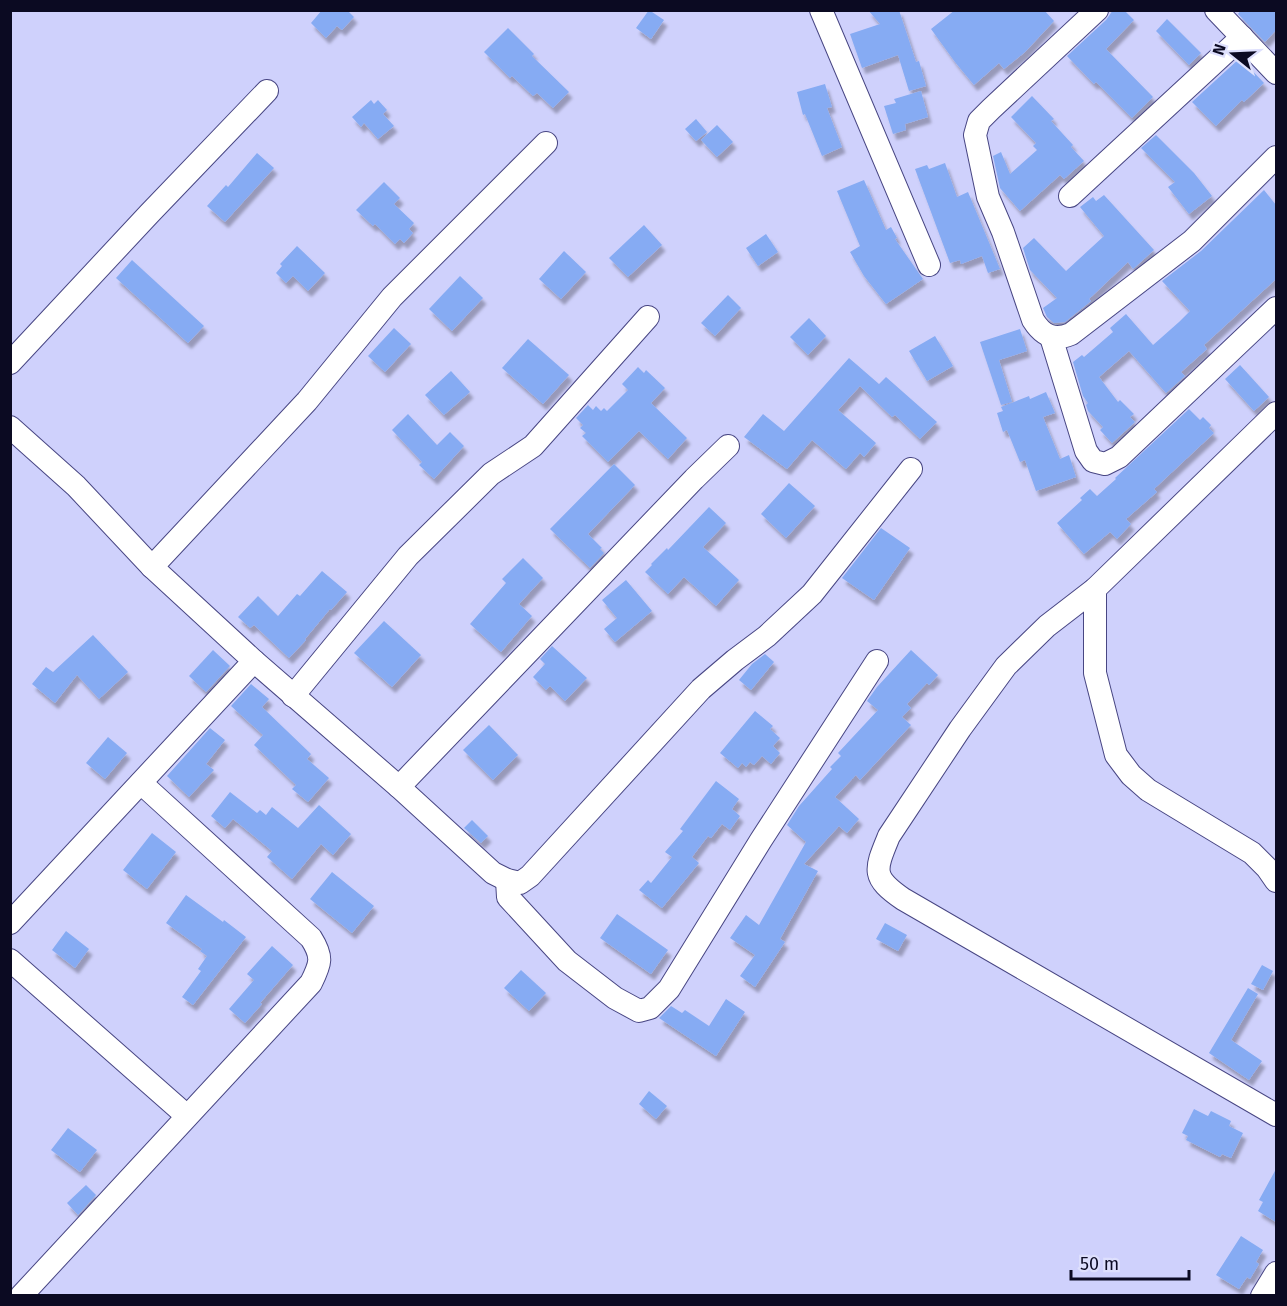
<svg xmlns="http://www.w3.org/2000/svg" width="1287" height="1306" viewBox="0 0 1287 1306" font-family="'Fira Sans',sans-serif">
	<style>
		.building { fill: #86abf3; filter: url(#shadow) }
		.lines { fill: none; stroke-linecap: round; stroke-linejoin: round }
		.minor-casing { stroke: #484683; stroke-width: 24 }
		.minor { stroke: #fff; stroke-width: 22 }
	</style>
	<defs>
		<filter id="shadow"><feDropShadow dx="3.5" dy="6" stdDeviation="1.5" flood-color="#0004"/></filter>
	</defs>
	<rect width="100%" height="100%" fill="#cfd1fc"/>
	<!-- building -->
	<g class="building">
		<polygon points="322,10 347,10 354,17 342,30 337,26 326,38 311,23"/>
		<polygon points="649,10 664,20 651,39 636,28"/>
		<polygon points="868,10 899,10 916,62 919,61 926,86 909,91 898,55 862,68 850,34 880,24"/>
		<polygon points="955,10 1044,10 1054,21 1025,52 1004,69 999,63 974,85 955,62 931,29"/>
		<polygon points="1113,10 1124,10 1134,20 1106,49 1153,97 1132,118 1096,82 1094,84 1067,56 1106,20"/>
		<polygon points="1241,10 1276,10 1276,30 1265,42 1238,14"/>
		<polygon points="1167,19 1201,53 1189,65 1156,31"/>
		<polygon points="508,28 534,54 532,56 569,92 553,108 537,93 533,96 512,76 510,78 484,52"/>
		<polygon points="1240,58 1264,83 1244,102 1242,100 1216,126 1192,102"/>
		<polygon points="825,84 832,107 827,108 842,147 822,156 805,114 803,115 797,92"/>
		<polygon points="921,91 928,117 905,124 906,130 893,134 884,106 896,103 894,99"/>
		<polygon points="1032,96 1054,119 1051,121 1073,145 1071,147 1084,161 1064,179 1060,175 1020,211 1000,188 993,156 1001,152 1010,174 1037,150 1033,146 1036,143 1011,117"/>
		<polygon points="371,100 374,104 378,100 387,110 383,114 394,126 378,139 364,123 361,127 352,117"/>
		<polygon points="696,119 707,132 696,141 685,129"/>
		<polygon points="717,125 733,142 717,157 701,140"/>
		<polygon points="1156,135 1194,173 1212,196 1189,214 1168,187 1175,182 1141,148"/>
		<polygon points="257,153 274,168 225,222 207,206 226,185 228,187"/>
		<polygon points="945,163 957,197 968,192 1000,269 988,273 982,256 961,264 960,260 950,263 915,169 927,165 929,169"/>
		<polygon points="864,180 886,230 891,227 897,238 895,239 923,279 886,304 864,276 850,252 860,246 837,191"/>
		<polygon points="384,182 400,198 394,204 414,223 409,229 413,233 404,243 400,239 395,244 375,224 373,226 356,210"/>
		<polygon points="1264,190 1276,205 1276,279 1204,345 1207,349 1181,372 1185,376 1166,393 1129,351 1099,377 1118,402 1120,400 1134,414 1130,417 1135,422 1112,443 1100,430 1103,427 1088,411 1086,405 1088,403 1083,396 1073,362 1082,355 1084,357 1113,332 1110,328 1126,314 1153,345 1179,322 1190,311 1162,281 1201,251"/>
		<polygon points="1104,195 1154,250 1133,269 1128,262 1089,299 1091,301 1065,322 1054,323 1047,317 1043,308 1057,298 1030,270 1023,248 1034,238 1066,271 1104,236 1080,207 1093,197 1096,201"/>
		<polygon points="644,225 662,245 628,277 609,258"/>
		<polygon points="766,234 778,252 758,266 746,248"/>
		<polygon points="297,246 325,273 308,291 293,276 286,283 276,273 282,266 280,264"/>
		<polygon points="564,251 586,272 561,299 539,279"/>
		<polygon points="132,260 204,326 188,343 116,278"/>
		<polygon points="460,276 483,298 452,331 429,309"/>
		<polygon points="728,295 741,308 715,336 701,323"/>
		<polygon points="809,318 826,336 808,355 790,337"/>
		<polygon points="394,328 411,344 385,372 368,356"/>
		<polygon points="1020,329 1027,351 999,360 1012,402 1001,405 980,342"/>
		<polygon points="935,336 953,366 927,381 909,351"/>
		<polygon points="528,339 569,375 543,404 502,368"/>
		<polygon points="849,358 879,384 886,377 937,422 920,439 895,415 892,417 860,386 838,410 876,443 864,457 860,453 846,469 812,440 787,469 744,437 763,414 784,431"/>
		<polygon points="1240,365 1269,397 1254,411 1225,379"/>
		<polygon points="638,367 644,373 646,370 665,388 651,403 687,438 668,459 639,431 608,462 582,436 586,433 580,428 583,425 576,418 588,405 593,410 596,406 601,411 604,408 607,411 628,390 622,384"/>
		<polygon points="451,371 470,392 444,415 425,395"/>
		<polygon points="1046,392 1055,413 1043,417 1060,459 1069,455 1076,477 1036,491 1025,460 1020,462 1007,430 1003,432 997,413 1003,411 1001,407 1029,396 1030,399"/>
		<polygon points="1189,409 1200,420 1203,417 1211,425 1209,428 1214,433 1154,489 1157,492 1126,519 1131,524 1117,539 1110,532 1084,554 1057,523 1082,500 1080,498 1090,489 1097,496 1116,479 1115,478"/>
		<polygon points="408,414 437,445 450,432 464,446 434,479 419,465 422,462 392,430"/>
		<polygon points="614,464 635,485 588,534 602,548 600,549 604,553 590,568 550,529"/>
		<polygon points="789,483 815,506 786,538 761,514"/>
		<polygon points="709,507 726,523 703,547 739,580 716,606 684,577 668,594 645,572 652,565 651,564 667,548 668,550"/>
		<polygon points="881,528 910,548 874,600 842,578"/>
		<polygon points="523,558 543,578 519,604 532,616 501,652 470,624 506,583 502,579"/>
		<polygon points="322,571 347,592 331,610 330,609 305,639 306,640 289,658 254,625 250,628 238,617 258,596 278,616 297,594 300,596"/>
		<polygon points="626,580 652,611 615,642 604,629 617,618 602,600"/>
		<polygon points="384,621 421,655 392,687 354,653"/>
		<polygon points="93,635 128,672 99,699 77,675 55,703 32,684 46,667 53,672"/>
		<polygon points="552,646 587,678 565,701 550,686 546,690 533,677 545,664 540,659"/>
		<polygon points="213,650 230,666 206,692 189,676"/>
		<polygon points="911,650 938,675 929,685 927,683 907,704 911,708 902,717 911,725 860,780 856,775 835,797 859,819 847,833 839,826 804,864 818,871 780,939 785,942 755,987 740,976 755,955 730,938 746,915 759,925 806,842 787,825 799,806 832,769 830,767 841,756 838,753 878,710 867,701 877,687"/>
		<polygon points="765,654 774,662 751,690 739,680 752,664"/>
		<polygon points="251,684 269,699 262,707 311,754 307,759 329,778 308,802 292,789 296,785 254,745 263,735 231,706"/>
		<polygon points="755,711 773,726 770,729 780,738 773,746 780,753 771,764 762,756 754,765 750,762 746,767 742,763 738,768 720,753"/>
		<polygon points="489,725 518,755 493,780 463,750"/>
		<polygon points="210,728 225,740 206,764 214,770 189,797 167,776"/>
		<polygon points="108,737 127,753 105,779 86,763"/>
		<polygon points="716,781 739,799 732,809 740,816 730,830 722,824 711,838 708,836 692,857 699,863 662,908 639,890 648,880 651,883 672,857 665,852 683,831 680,829"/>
		<polygon points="230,792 257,813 260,810 266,815 272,807 298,828 319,805 351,834 333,855 321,844 292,879 267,857 272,851 233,819 225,828 211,816"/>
		<polygon points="472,820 488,836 481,843 464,828"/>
		<polygon points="152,833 176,852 147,889 123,870"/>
		<polygon points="332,872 374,906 352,933 310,899"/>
		<polygon points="186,895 223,922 224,920 246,937 193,1005 182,997 201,971 198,969 207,956 200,951 202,949 166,923"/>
		<polygon points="617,914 668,950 651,974 600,938"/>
		<polygon points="885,923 907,935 898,951 876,939"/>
		<polygon points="66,931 89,949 75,968 52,950"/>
		<polygon points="272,946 293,965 260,1003 262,1004 245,1023 229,1009 254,980 247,974"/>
		<polygon points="1262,965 1273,971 1263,990 1251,984"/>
		<polygon points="521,970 546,993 529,1011 504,988"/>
		<polygon points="1248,988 1258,994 1231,1040 1262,1061 1249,1080 1209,1053"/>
		<polygon points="726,999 745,1012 716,1056 659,1018 671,1006 682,1013 685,1010 709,1026"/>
		<polygon points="649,1091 667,1106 656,1119 639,1104"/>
		<polygon points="1194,1109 1208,1116 1211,1111 1231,1121 1229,1126 1243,1133 1231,1158 1222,1154 1220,1157 1186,1140 1188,1136 1182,1133"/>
		<polygon points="68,1128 97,1150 80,1172 51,1150"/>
		<polygon points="1276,1169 1276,1222 1258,1211 1263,1202 1259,1200"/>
		<polygon points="86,1185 96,1195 78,1215 67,1203"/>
		<polygon points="1241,1236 1263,1250 1256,1262 1259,1264 1250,1279 1247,1277 1239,1289 1216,1275"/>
	</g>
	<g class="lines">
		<!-- minor casing -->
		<g class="minor-casing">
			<g id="minor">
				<polyline points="821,10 929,265"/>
				<path d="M1097,10L991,109L979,121L975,135L988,197L1003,232L1033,320C1043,336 1054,341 1071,334L1192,241L1276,157"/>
				<polyline points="1216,10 1276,73"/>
				<polyline points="1070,196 1242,37"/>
				<polyline points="1051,337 1086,451 1093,461 1105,464 1119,457 1276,308"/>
				<polyline points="10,363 149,214 267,91"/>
				<path d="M1276,413L1095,589L1047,626L1006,666L960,729L889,836C875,870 871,877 903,899L1276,1115"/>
				<polyline points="10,427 76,486 152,567 254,661 10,923"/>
				<polyline points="152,567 307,401 392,297 546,143"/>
				<polyline points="1095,589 1095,673 1116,755 1131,775 1148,790 1252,853 1267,868 1276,881"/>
				<polyline points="254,661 399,787 694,479 728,446"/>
				<polyline points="293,696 408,556 491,474 533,446 648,317"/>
				<polyline points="399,787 493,873 507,880 520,883 530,876 701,689 735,660 767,636 812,594 911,469"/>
				<polyline points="507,880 508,897 567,961 615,998 639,1011 650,1008 669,989 761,840 877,661"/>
				<polyline points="10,960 187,1116"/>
				<path d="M21,1296L311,983C321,963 323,957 311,938L141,783"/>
				<polyline points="1262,1296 1276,1273"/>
			</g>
		</g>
		<!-- minor -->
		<use href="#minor" class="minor"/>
	</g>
	<!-- border -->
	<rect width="1287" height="1306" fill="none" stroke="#0b0a22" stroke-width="24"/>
	<!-- north arrow -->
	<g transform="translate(1233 54) rotate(288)" stroke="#dee0fd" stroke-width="4.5" paint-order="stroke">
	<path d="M0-4.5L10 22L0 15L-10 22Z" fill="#0b0a22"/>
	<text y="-9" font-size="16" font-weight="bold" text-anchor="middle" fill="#0b0a22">N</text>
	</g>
	<!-- scale -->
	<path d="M1071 1270v9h118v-9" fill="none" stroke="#0b0a22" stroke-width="3"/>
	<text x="1080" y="1270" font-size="18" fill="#0b0a22" stroke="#dee0fd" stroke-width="4.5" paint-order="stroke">50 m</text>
</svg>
